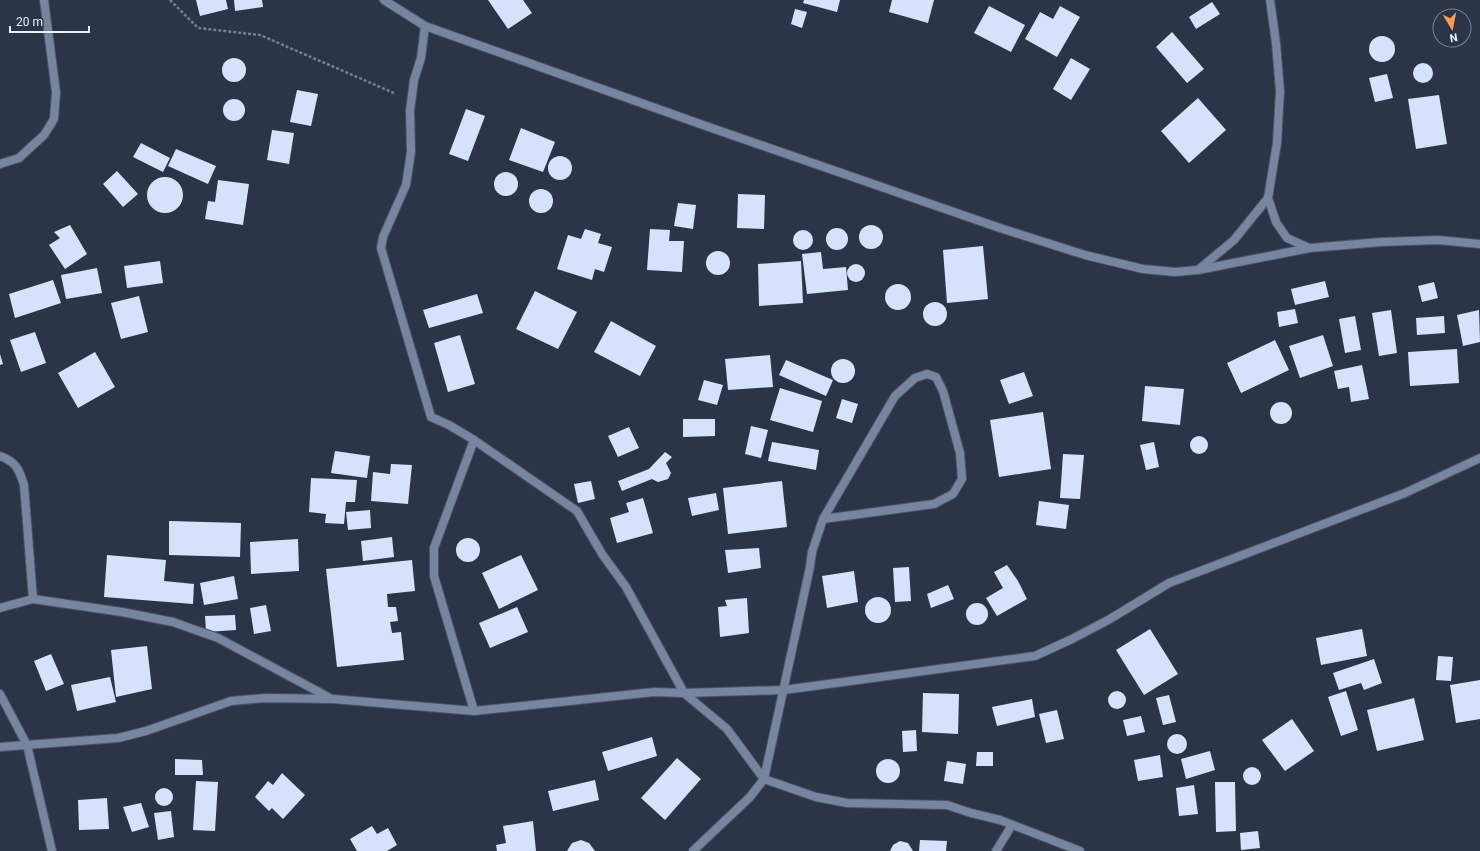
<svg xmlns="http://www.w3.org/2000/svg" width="1480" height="851" viewBox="0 0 1480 851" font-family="Roboto,sans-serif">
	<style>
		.building { fill: #d6e2fb }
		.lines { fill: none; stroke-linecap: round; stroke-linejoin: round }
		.street-casing { stroke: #4b5365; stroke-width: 10 }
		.path { stroke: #777f90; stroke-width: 2.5; stroke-dasharray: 3 2; stroke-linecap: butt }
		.street { stroke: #7885a0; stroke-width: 8 }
	</style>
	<rect width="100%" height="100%" fill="#2c3548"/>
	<!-- building -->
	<g class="building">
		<polygon points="196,0 226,0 228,9 200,16"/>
		<polygon points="234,0 262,0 263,7 235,11"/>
		<polygon points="488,0 523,0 532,13 508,29"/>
		<polygon points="804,0 840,0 837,12 803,3"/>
		<polygon points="892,0 934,0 928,23 889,12"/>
		<polygon points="1212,2 1220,14 1196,29 1189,17"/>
		<polygon points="989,6 1025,25 1011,52 974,33"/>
		<polygon points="1060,6 1080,17 1057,57 1025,39 1040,12 1053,19"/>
		<polygon points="795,9 807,12 802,28 791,24"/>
		<polygon points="1172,32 1204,69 1187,83 1156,47"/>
		<circle cx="1382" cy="49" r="13"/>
		<circle cx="234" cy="70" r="12"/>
		<polygon points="1071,58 1090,69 1071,100 1053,89"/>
		<circle cx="1423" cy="73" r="10"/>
		<polygon points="1387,74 1393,98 1375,102 1369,78"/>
		<polygon points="297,90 318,94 311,126 290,122"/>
		<polygon points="1439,95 1447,144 1416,149 1408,99"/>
		<polygon points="1198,98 1226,130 1189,163 1161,131"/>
		<circle cx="234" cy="110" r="11"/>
		<polygon points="466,109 485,116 468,161 449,154"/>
		<polygon points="521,128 555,142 543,172 509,160"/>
		<polygon points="272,130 294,133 289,164 267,160"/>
		<polygon points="141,143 170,158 163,172 133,157"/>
		<polygon points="176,149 216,166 208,184 168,166"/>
		<circle cx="560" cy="168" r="12"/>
		<polygon points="117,171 138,194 123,207 103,184"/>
		<circle cx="506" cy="184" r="12"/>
		<circle cx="165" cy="195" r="18"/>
		<polygon points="218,180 249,184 243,225 205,219 208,201 215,202"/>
		<circle cx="541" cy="201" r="12"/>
		<polygon points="738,194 765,195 764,229 737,228"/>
		<polygon points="678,203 696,205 693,229 674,226"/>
		<circle cx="871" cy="237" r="12"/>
		<polygon points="70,225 87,254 65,269 49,245 60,238 54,232"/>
		<circle cx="837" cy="239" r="11"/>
		<polygon points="585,229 601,234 598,243 612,247 604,272 595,269 592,280 557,269 568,235 581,239"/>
		<polygon points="650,229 670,230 669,241 684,241 682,272 647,270"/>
		<circle cx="803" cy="240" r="10"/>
		<polygon points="983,246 988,299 947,303 943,250"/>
		<circle cx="718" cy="263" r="12"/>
		<polygon points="821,252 823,269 846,267 848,290 807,294 802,254"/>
		<polygon points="160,261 163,283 127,288 124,266"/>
		<polygon points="801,261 803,303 759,306 758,264"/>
		<circle cx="856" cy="273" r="9"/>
		<polygon points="97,268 102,293 66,299 61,275"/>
		<polygon points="53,280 61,303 15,318 9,294"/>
		<polygon points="1325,281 1329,297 1295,305 1291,289"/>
		<polygon points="1434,282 1438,298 1422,302 1418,286"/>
		<circle cx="898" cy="297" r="13"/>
		<polygon points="535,291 577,312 558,349 516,329"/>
		<polygon points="477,294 483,313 429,328 423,310"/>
		<polygon points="139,296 148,332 121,339 111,303"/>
		<circle cx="935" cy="314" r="12"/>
		<polygon points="1295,309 1298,323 1279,327 1277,312"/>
		<polygon points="1391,310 1397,353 1379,356 1372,313"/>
		<polygon points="1479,310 1480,342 1463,346 1457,315"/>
		<polygon points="1355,316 1361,350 1345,353 1339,319"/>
		<polygon points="1444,316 1445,333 1417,335 1416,318"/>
		<polygon points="611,321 656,346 640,376 594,352"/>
		<polygon points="35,332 46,363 21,372 10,340"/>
		<polygon points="460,335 475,384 448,392 434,343"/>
		<polygon points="1323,335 1333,366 1300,378 1289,346"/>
		<polygon points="1275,340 1289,370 1241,393 1227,363"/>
		<polygon points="1457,349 1459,383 1410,386 1408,352"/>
		<polygon points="95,352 115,387 78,408 58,373"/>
		<polygon points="0,354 3,364 0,365"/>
		<polygon points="770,355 773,387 728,390 725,359"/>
		<circle cx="843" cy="371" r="12"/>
		<polygon points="786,360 833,380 826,396 779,375"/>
		<polygon points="1362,365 1369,399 1351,402 1349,387 1338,389 1334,371"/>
		<polygon points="1024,372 1033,396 1009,404 1000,380"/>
		<polygon points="704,380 723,385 717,405 698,400"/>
		<polygon points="1145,386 1184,389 1180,425 1142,421"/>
		<polygon points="780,388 822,401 813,432 770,420"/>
		<polygon points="842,399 858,404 852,423 836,418"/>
		<circle cx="1281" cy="413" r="11"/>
		<polygon points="1043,412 1051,469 999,477 990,420"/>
		<polygon points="683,419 715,419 715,436 683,437"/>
		<polygon points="751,426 768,430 761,458 745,454"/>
		<polygon points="629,427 639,448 618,457 608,436"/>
		<circle cx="1199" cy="445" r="9"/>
		<polygon points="772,442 819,450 816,470 768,461"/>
		<polygon points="1154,442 1159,467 1146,470 1140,445"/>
		<polygon points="335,451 370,456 367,478 331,473"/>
		<polygon points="665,452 672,457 666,463 671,473 668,479 658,482 652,479 622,491 618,481 649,469"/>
		<polygon points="1063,454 1084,455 1080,499 1060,498"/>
		<polygon points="391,464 412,465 408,504 371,501 373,472 390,474"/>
		<polygon points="311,478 357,480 355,502 346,502 344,524 325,523 326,514 309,512"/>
		<polygon points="591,481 595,499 578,503 574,484"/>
		<polygon points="782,481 787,527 728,534 723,488"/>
		<polygon points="716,493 719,510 692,516 688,498"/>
		<polygon points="643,498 653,533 617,543 610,518 629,512 626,503"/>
		<polygon points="1039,501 1069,505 1066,529 1036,525"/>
		<polygon points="370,510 371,528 348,530 346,512"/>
		<polygon points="169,521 241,523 240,557 169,555"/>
		<polygon points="392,537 394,557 363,561 361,541"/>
		<circle cx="468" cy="550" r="12"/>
		<polygon points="298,539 299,571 251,574 250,542"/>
		<polygon points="759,548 761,568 728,573 725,550"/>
		<polygon points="107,555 166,560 164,581 194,584 193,604 104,597"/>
		<polygon points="521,555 538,590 499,609 482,573"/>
		<polygon points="412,560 415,591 387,594 388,607 396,607 398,621 390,622 392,633 401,632 404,660 337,667 326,569"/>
		<polygon points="1007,565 1018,581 1027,599 997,616 986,598 1003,588 994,572"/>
		<polygon points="909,567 911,601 895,602 893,568"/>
		<polygon points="854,571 858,602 827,608 822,576"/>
		<polygon points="234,576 238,599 204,605 200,583"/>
		<polygon points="948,585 954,599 931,608 927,594"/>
		<circle cx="878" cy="610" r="13"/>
		<polygon points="747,598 749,633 720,637 718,607 727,606 725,600"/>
		<circle cx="977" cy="614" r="11"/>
		<polygon points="266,605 271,631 254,634 250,608"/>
		<polygon points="517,607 528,632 490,648 479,623"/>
		<polygon points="235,615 236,630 206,632 205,616"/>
		<polygon points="1150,629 1178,674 1144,695 1116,650"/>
		<polygon points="1362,629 1367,656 1321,665 1316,638"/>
		<polygon points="147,646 152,689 116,697 111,650"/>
		<polygon points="51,654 64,684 46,691 34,661"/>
		<polygon points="1438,656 1453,657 1451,681 1436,680"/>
		<polygon points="1374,659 1382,683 1364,690 1361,683 1339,690 1333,673"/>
		<polygon points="110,677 116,702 77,711 71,685"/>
		<polygon points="1480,680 1480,719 1456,723 1450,685"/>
		<polygon points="1346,691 1358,730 1341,736 1328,697"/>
		<circle cx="1117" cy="700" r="9"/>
		<polygon points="923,693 959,694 958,734 922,732"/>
		<polygon points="1169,695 1176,722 1163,725 1156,698"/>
		<polygon points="1414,698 1424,740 1377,751 1367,710"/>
		<polygon points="1032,699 1035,717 997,726 992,707"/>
		<polygon points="1057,710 1064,739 1046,743 1039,714"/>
		<polygon points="1141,716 1145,732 1127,736 1123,720"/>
		<polygon points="1292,719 1314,751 1285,771 1262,740"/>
		<polygon points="916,730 917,751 903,752 902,731"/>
		<circle cx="1177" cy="744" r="10"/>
		<polygon points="652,737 657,756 608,771 602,752"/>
		<polygon points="1210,751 1215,770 1186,779 1181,759"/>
		<polygon points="977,752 993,752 993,766 976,766"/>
		<polygon points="1160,755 1163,777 1138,781 1134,760"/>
		<polygon points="677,758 701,779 665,820 641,798"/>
		<circle cx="888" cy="771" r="12"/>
		<polygon points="175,759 202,760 203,775 175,775"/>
		<polygon points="947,761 966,764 963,784 944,781"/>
		<circle cx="1252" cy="776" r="9"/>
		<polygon points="282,773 305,795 283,819 272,808 269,811 255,797 268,781 273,785"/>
		<polygon points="595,780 599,800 553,811 548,791"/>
		<polygon points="196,781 218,782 215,831 193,830"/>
		<polygon points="1215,782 1235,782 1236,831 1216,832"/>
		<polygon points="1194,785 1198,814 1179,816 1176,788"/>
		<circle cx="164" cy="797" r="9"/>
		<polygon points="107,798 109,829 79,830 78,800"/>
		<polygon points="141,803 149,827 132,832 123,807"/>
		<polygon points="171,811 174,837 158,840 154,813"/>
		<polygon points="533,821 536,851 497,851 496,845 506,843 503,826"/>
		<polygon points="372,826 377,834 388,828 397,845 387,851 357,851 350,839"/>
		<polygon points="1258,831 1260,848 1241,850 1240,833"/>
		<polygon points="581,840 589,843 595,851 567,851 572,843"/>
		<polygon points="920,840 947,841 946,851 919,851"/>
		<polygon points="900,841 908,843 913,851 890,851 893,845"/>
	</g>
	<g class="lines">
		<!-- street casing -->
		<g class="street-casing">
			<g id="street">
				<polyline points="384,0 425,26 703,125 1000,228 1085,255 1143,269 1175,272 1198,270 1310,248 1381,242 1438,240 1480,244"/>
				<polyline points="425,26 421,58 414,80 410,111 411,152 406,185 383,237 381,248 431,417 449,425 474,440 577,511 602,554 626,587 684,693 727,729 764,779 816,797 847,803 947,805 971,813 1000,820 1080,851"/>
				<polyline points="0,164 19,158 44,135 54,119 56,92 44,0"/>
				<polyline points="1268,198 1276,222 1287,238 1309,248"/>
				<polyline points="1199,269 1234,240 1268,198 1277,143 1280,91 1276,43 1270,0"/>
				<path d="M0,456C16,462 19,469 24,485L33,599L0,608"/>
				<polyline points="33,599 122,612 173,622 218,638 330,698"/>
				<polyline points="0,694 27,745 52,851"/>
				<polyline points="474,711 434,576 434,548 474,440"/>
				<polyline points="0,747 118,738 146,731 231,701 266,698 333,699 474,711 654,692 684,693 784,690 1035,656 1072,639 1110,619 1169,583 1405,493 1480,458"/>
				<polyline points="693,851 750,797 764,779 810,567 812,552 823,519 895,396 915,378 927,374 936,377 943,391 960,453 962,479 953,494 934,504 823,519"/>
				<polyline points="996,851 1012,825"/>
			</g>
		</g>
		<!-- path -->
		<polyline class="path" points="170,0 198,28 260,35 394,93"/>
		<!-- street -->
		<use href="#street" class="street"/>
	</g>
	<!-- north arrow -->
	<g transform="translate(1452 28) rotate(170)"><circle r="19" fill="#2c3548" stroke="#788191"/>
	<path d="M0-3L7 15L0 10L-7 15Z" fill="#fd9d55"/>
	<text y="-6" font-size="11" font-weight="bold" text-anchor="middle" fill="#ebf2fe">N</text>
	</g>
	<!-- scale -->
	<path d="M10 26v6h79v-6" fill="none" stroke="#ebf2fe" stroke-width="2"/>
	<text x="16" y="26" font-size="12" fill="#ebf2fe" stroke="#2c3548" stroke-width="3" paint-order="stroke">20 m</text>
</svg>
